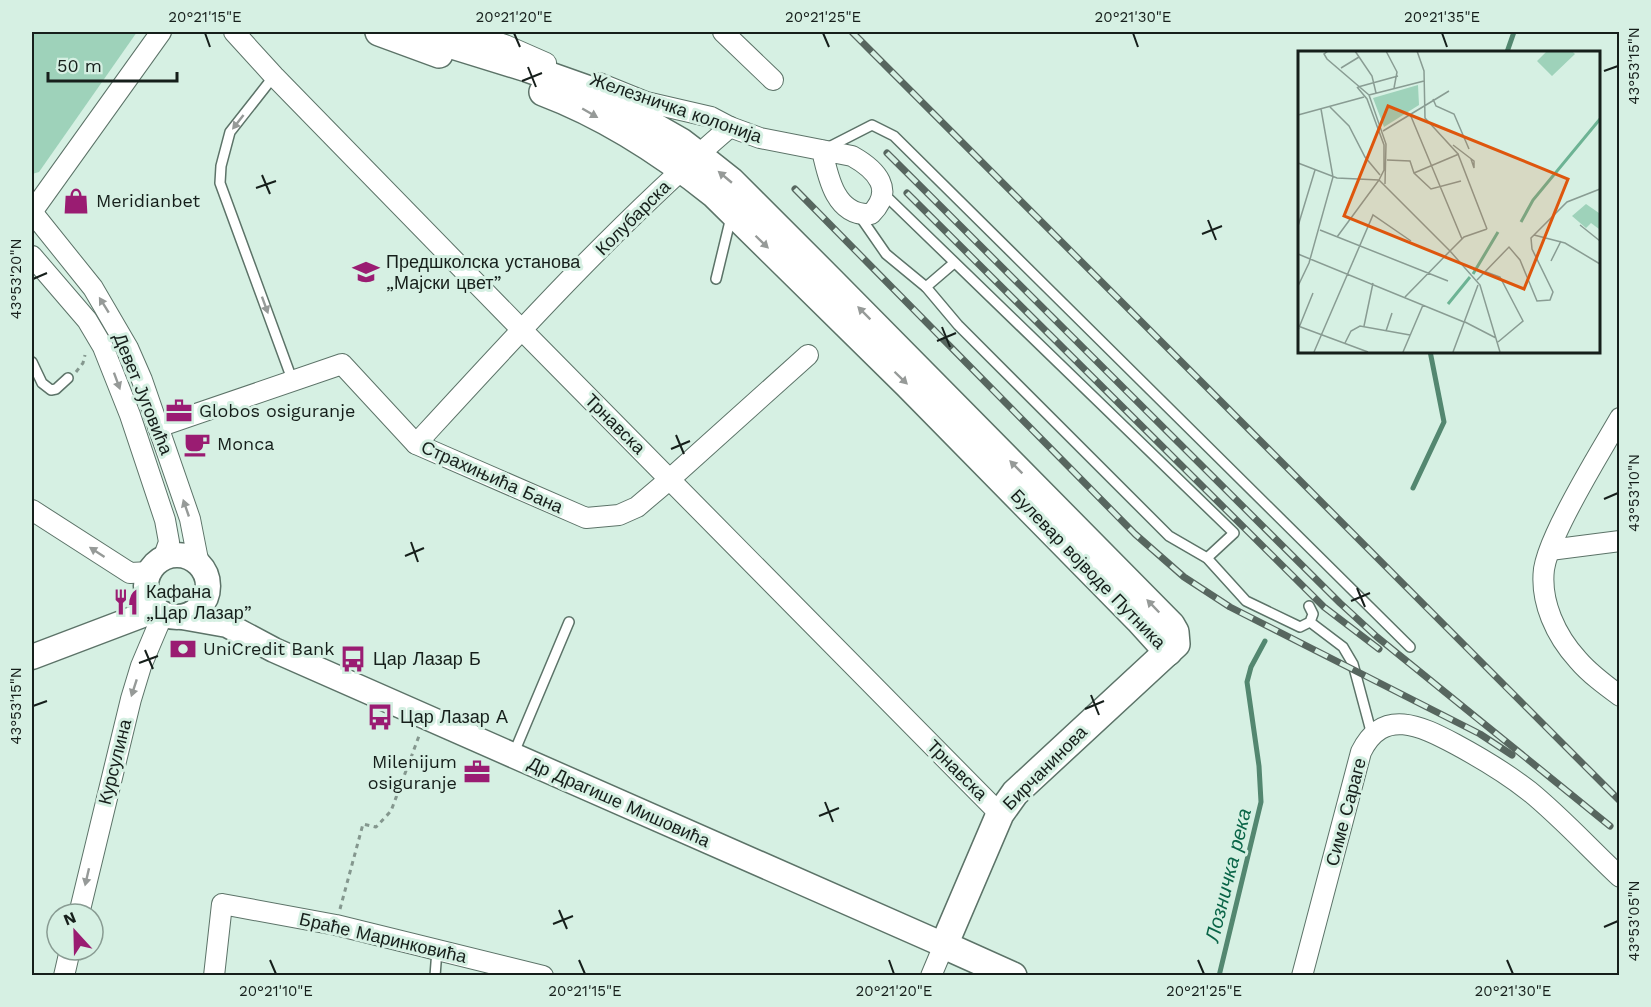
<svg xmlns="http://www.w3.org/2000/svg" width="1651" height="1007" viewBox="0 0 1651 1007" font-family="'Work Sans',sans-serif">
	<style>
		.green { fill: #9ed2ba }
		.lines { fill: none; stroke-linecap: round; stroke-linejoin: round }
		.stream { stroke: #538770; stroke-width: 5 }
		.service-casing { stroke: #5c7368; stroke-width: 12 }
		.minor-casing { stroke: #5c7368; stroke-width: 22 }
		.tertiary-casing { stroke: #5c7368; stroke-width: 27 }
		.secondary-casing { stroke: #5c7368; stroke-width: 30 }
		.path { stroke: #84978e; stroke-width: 3; stroke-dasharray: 4.5 4.5; stroke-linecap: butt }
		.service { stroke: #fff; stroke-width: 9 }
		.minor { stroke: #fff; stroke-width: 20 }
		.tertiary { stroke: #fff; stroke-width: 24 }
		.secondary { stroke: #fff; stroke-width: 27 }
		.rail-casing { stroke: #57665f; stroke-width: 7 }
		.rail { stroke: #d6f0e3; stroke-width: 4.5; stroke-dasharray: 14; stroke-linecap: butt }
		.oneway { fill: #969a98 }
		.ticks { fill: none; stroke: #161f1b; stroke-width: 2 }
		.labels { text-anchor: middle; stroke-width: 6; stroke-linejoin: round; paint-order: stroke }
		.street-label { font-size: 18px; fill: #161f1b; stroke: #d6f0e3 }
		.poi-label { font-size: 18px; fill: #161f1b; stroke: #d6f0e3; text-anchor: start }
		.water-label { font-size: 20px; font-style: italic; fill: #0a6548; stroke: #d6f0e3 }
		.inset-river { fill: none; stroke: #6db394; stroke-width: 3 }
		.inset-road { fill: none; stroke: #899c93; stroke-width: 1.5 }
		.view { fill: #de560d; fill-opacity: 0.15; stroke: #de560d; stroke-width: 3 }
		.inset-edge { fill: none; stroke: #161f1b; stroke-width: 3 }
		.neatline { fill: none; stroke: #161f1b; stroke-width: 2 }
		.ticks-label { font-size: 15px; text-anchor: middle; fill: #161f1b }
	</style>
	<rect width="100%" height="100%" fill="#d6f0e3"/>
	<!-- green -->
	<polygon class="green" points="32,32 137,32 39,172 32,174"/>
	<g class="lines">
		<!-- stream -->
		<g class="stream">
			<polyline points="1507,52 1514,32"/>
			<polyline points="1413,488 1444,422 1430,351"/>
			<polyline points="1219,976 1261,802 1259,766 1247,682 1251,667 1265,641"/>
		</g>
		<!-- service casing -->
		<g class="service-casing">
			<g id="service">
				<polyline points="274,76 230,132 221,166 220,183 293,382"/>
				<polyline points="827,148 872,125 894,136 1410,647"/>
				<polyline points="884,194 1234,533 1207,558"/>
				<polyline points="859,215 886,254 926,287 958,325 1169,536 1207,558 1246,601 1300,627 1310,622 1313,614 1309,606"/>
				<polyline points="716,279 731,217"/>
				<polyline points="926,287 954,263"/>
				<polyline points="32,362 42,383 51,390 56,389 68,378"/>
				<polyline points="1310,622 1343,647 1353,664 1372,735"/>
				<polyline points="513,755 569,622"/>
				<polyline points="435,976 437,950"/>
			</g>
		</g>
		<!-- minor casing -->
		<g class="minor-casing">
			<g id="minor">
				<polyline points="234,32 274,76 521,329 1000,814"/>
				<polyline points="465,32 505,45 546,63"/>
				<polyline points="723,32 773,80"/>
				<path d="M599,83L646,102L711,117L730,127L760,138L852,156C877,170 895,190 871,214C836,217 828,178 822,150"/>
				<polyline points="32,212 93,288 128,348 142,380 190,519 199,565"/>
				<polyline points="32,212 161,32"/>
				<polyline points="32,256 87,320 103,347 130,415 165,520 169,542 163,559"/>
				<path d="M1620,418C1598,456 1574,494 1556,534C1551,545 1546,557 1544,569C1540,602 1556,636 1578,660C1590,674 1605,685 1620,696"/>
				<polyline points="158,427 342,364 416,444 586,518 619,515 637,507 670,479 808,355"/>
				<path d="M416,444C516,335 617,224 730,127"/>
				<polyline points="32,510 130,573 150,572"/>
				<polyline points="1550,550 1620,541"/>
				<polyline points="79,914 131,699 141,666 163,614"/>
				<polyline points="64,976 70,950"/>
				<polyline points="214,976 222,904 336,925 543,976"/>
				<polyline points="931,976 944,945"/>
				<path d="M1302,976L1361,752C1383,707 1421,726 1455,744C1481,758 1506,773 1529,791C1561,817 1590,849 1620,877"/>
			</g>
		</g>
		<!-- tertiary casing -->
		<g class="tertiary-casing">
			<g id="tertiary">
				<circle cx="177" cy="586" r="31"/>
				<polyline points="182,617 227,625 274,650 944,945"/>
				<polyline points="32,657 156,610"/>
			</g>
		</g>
		<!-- secondary casing -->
		<g class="secondary-casing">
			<g id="secondary">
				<polyline points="379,32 439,54"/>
				<polyline points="420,32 446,43 527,68 592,91 681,142 698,155 731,181 831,281 1171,625 1175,632 1176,644 1015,793 1000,814 944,945 1013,976"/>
				<path d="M543,92C604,115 663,153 714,194L907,384L1139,620L1168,652"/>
			</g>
		</g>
		<!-- path -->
		<g class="path">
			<polyline points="76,372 83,363 85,355"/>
			<polyline points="340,909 363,824 376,827 391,811 419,736"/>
		</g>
		<!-- service -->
		<use href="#service" class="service"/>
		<!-- minor -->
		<use href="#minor" class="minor"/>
		<!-- tertiary -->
		<use href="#tertiary" class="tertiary"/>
		<!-- secondary -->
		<use href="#secondary" class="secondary"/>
		<!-- rail casing -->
		<g class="rail-casing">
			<g id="rail">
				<polyline points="852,32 1620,801"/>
				<polyline points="887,153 1340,603 1377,637 1610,826"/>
				<polyline points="795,189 1135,534 1184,577 1230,607 1480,734 1512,755"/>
				<polyline points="907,193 1324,607 1379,649"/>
			</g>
		</g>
		<!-- rail -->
		<use href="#rail" class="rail"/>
	</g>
	<!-- one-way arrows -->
	<defs><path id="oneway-solid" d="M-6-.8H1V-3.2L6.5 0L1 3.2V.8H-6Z" transform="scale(1.5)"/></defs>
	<g class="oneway">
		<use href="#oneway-solid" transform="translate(590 113) rotate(30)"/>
		<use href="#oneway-solid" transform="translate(238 122) rotate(128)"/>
		<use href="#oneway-solid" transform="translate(725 177) rotate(-140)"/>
		<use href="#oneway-solid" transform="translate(762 242) rotate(44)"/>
		<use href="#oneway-solid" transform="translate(104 305) rotate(-122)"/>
		<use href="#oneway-solid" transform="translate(265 305) rotate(70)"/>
		<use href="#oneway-solid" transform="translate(864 313) rotate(-135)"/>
		<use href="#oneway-solid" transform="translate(901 378) rotate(44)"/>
		<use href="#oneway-solid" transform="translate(117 381) rotate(70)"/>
		<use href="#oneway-solid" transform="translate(1016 467) rotate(-135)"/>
		<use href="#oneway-solid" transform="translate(186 508) rotate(-109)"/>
		<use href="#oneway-solid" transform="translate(97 552) rotate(-147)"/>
		<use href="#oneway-solid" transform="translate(1153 606) rotate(-134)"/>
		<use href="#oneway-solid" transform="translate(134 688) rotate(108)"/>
		<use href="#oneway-solid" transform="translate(87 877) rotate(103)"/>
	</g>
	<!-- ticks -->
	<path class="ticks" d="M205,33L210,47M514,33L520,47M823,33L829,47M1133,33L1138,47M1442,33L1447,47M528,67L536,87M1604,71L1618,66M522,81L542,73M262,175L270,194M256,188L276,181M1208,220L1216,240M1202,234L1222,226M33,279L47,273M942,327L950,347M937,341L956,333M676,435L684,454M671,449L690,441M1604,499L1618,493M411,542L418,562M405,556L424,548M1357,588L1365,607M1351,601L1370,593M145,650L153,669M139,663L158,656M1091,695L1099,715M33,706L47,701M1085,709L1104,701M825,802L833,822M819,816L839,808M559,910L567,929M553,924L573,916M1604,927L1618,921M270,960L276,974M579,960L585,974M889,960L894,974M1198,960L1204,974M1507,960L1513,974"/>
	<!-- icons -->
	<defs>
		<g id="shop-bare" transform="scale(2.07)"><path d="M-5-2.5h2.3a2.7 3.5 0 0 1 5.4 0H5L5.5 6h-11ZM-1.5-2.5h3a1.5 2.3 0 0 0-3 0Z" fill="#9a1c72" stroke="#d6f0e3" stroke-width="2.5" paint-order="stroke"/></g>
		<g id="school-bare" transform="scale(2.07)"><path d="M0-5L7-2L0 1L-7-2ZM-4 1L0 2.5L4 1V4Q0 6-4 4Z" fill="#9a1c72" stroke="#d6f0e3" stroke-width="2.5" paint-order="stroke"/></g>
		<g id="office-bare" transform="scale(2.07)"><path d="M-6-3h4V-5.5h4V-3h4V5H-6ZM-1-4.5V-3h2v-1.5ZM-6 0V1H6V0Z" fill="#9a1c72" stroke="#d6f0e3" stroke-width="2.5" paint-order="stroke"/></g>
		<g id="cafe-bare" transform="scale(2.07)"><path d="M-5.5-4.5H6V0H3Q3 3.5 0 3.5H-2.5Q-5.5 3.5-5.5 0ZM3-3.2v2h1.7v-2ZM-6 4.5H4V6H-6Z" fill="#9a1c72" stroke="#d6f0e3" stroke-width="2.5" paint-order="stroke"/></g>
		<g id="restaurant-bare" transform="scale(2.07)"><path d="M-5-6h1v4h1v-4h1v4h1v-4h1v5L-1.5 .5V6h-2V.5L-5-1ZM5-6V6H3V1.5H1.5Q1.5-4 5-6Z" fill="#9a1c72" stroke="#d6f0e3" stroke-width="2.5" paint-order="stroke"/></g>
		<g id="bank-bare" transform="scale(2.07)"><path d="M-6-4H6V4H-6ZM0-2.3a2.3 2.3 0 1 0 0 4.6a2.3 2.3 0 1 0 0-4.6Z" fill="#9a1c72" stroke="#d6f0e3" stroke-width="2.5" paint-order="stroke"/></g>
		<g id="bus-bare" transform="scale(2.07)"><path d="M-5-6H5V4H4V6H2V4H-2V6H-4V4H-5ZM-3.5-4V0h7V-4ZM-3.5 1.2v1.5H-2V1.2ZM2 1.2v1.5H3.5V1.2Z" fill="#9a1c72" stroke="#d6f0e3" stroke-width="2.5" paint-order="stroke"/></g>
	</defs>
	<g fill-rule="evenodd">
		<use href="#shop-bare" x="76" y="201"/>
		<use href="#school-bare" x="366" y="272"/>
		<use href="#office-bare" x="179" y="411"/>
		<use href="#cafe-bare" x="197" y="444"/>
		<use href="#restaurant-bare" x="126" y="602"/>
		<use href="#bank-bare" x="183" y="649"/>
		<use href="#bus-bare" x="353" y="659"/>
		<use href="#bus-bare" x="380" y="717"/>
		<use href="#office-bare" x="477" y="772"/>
	</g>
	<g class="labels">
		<!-- street labels -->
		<g class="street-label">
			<text transform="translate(676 108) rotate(19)" y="6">Железничка колонија</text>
			<text transform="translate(633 218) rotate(-45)" y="6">Колубарска</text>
			<text transform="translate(143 394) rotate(68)" y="6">Девет Југовића</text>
			<text transform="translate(615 424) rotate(45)" y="6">Трнавска</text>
			<text transform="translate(492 477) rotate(24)" y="6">Страхињића Бана</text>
			<text transform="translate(1088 569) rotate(46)" y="6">Булевар војводе Путника</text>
			<text transform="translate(115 762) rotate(-76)" y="6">Курсулина</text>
			<text transform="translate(1045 768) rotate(-45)" y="6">Бирчанинова</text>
			<text transform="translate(957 770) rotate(45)" y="6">Трнавска</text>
			<text transform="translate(619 802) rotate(24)" y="6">Др Драгише Мишовића</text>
			<text transform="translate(1346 812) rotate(-75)" y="6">Симе Сараге</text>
			<text transform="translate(383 938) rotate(13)" y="6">Браће Маринковића</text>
		</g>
		<!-- poi labels -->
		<g class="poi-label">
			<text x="96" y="207">Meridianbet</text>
			<text x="386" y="268">Предшколска установа<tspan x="386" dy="21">„Мајски цвет”</tspan></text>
			<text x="199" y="417">Globos osiguranje</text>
			<text x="217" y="450">Monca</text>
			<text x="146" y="598">Кафана<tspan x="146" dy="21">„Цар Лазар”</tspan></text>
			<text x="203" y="655">UniCredit Bank</text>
			<text x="373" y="665">Цар Лазар Б</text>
			<text x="400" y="723">Цар Лазар А</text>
			<text x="457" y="768" text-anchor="end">Milenijum<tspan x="457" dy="21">osiguranje</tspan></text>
		</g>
		<!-- water labels -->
		<g class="water-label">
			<text transform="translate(1228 875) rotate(-76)" y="7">Лозничка река</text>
		</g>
	</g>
	<!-- overview -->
	<g transform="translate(1298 51)">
		<rect width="302" height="302" fill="#d6f0e3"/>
		<path d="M249,0H274L277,3L254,25L239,10ZM120,34L121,54L86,76L75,47ZM288,153L301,162V178L293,172L288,177L274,165Z" fill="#9ed2ba"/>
		<path class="inset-river" d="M223,171L235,149L302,68M175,223L200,181M150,253L172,226"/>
		<path class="inset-road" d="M30,0L26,3L29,8L71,44M57,0L74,25L78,42M88,0L99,21L96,37M119,0L126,20L127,67L160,103L189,178M43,17L61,6M59,36L69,48L86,94V119L81,129M60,36L100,25M71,44L88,93L87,133M71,44L126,30M135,48L138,55L156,63L171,98M32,56L51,75L67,106L82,124M112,63L164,188M0,64L66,46M85,80L151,40M155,94L176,110V117L173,108M89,109L112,110L116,122L133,138L163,130M0,112L39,127L81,129M116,122L161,103M81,129L152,200L107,246M282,174L302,190M0,175L17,119M189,178L166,186L152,200L182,234L202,301M22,179L150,230M236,184L267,192L302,213M39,186L81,129M0,203L166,271M253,210L263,190M188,221L202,226L225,270L200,291M179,229L211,196L222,209L239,250L252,249L255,241L234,198L233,187L269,151L302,138M0,235L11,212L35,126L23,58M167,271L198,287M0,275L70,301M66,275L75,232M0,279L15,242M88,280L94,262M47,292L53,280L62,275L112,284M16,301L75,164L113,190M105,301L125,254M155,301L180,234"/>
		<path class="view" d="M90,55L270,128L226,238L46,165Z"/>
		<rect width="302" height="302" class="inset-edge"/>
	</g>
	<!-- border -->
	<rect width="1651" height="1007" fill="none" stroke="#d6f0e3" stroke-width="66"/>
	<!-- north arrow -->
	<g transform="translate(75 932) rotate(338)"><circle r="28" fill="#d6f0e3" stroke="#899c93" stroke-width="1.5"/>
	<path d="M0-4.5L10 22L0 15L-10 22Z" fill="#9a1c72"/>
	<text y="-9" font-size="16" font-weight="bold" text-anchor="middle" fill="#161f1b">N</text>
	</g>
	<!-- scale -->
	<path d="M48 72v9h129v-9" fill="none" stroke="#161f1b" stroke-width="3"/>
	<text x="57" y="72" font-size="18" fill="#161f1b" stroke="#d6f0e3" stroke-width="4.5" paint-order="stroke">50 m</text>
	<rect x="33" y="33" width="1585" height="941" class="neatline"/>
	<g class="ticks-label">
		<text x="205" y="22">20°21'15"E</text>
		<text x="514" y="22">20°21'20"E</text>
		<text x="823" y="22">20°21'25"E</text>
		<text x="1133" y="22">20°21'30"E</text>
		<text x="1442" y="22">20°21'35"E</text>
		<text transform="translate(1634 66) rotate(-90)" y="5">43°53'15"N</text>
		<text transform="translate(16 279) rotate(-90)" y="5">43°53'20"N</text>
		<text transform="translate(1634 493) rotate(-90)" y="5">43°53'10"N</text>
		<text transform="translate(16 706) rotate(-90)" y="5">43°53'15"N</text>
		<text transform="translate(1634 921) rotate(-90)" y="5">43°53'05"N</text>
		<text x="276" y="996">20°21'10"E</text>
		<text x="585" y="996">20°21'15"E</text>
		<text x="894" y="996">20°21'20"E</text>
		<text x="1204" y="996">20°21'25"E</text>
		<text x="1513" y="996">20°21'30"E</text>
	</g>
</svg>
